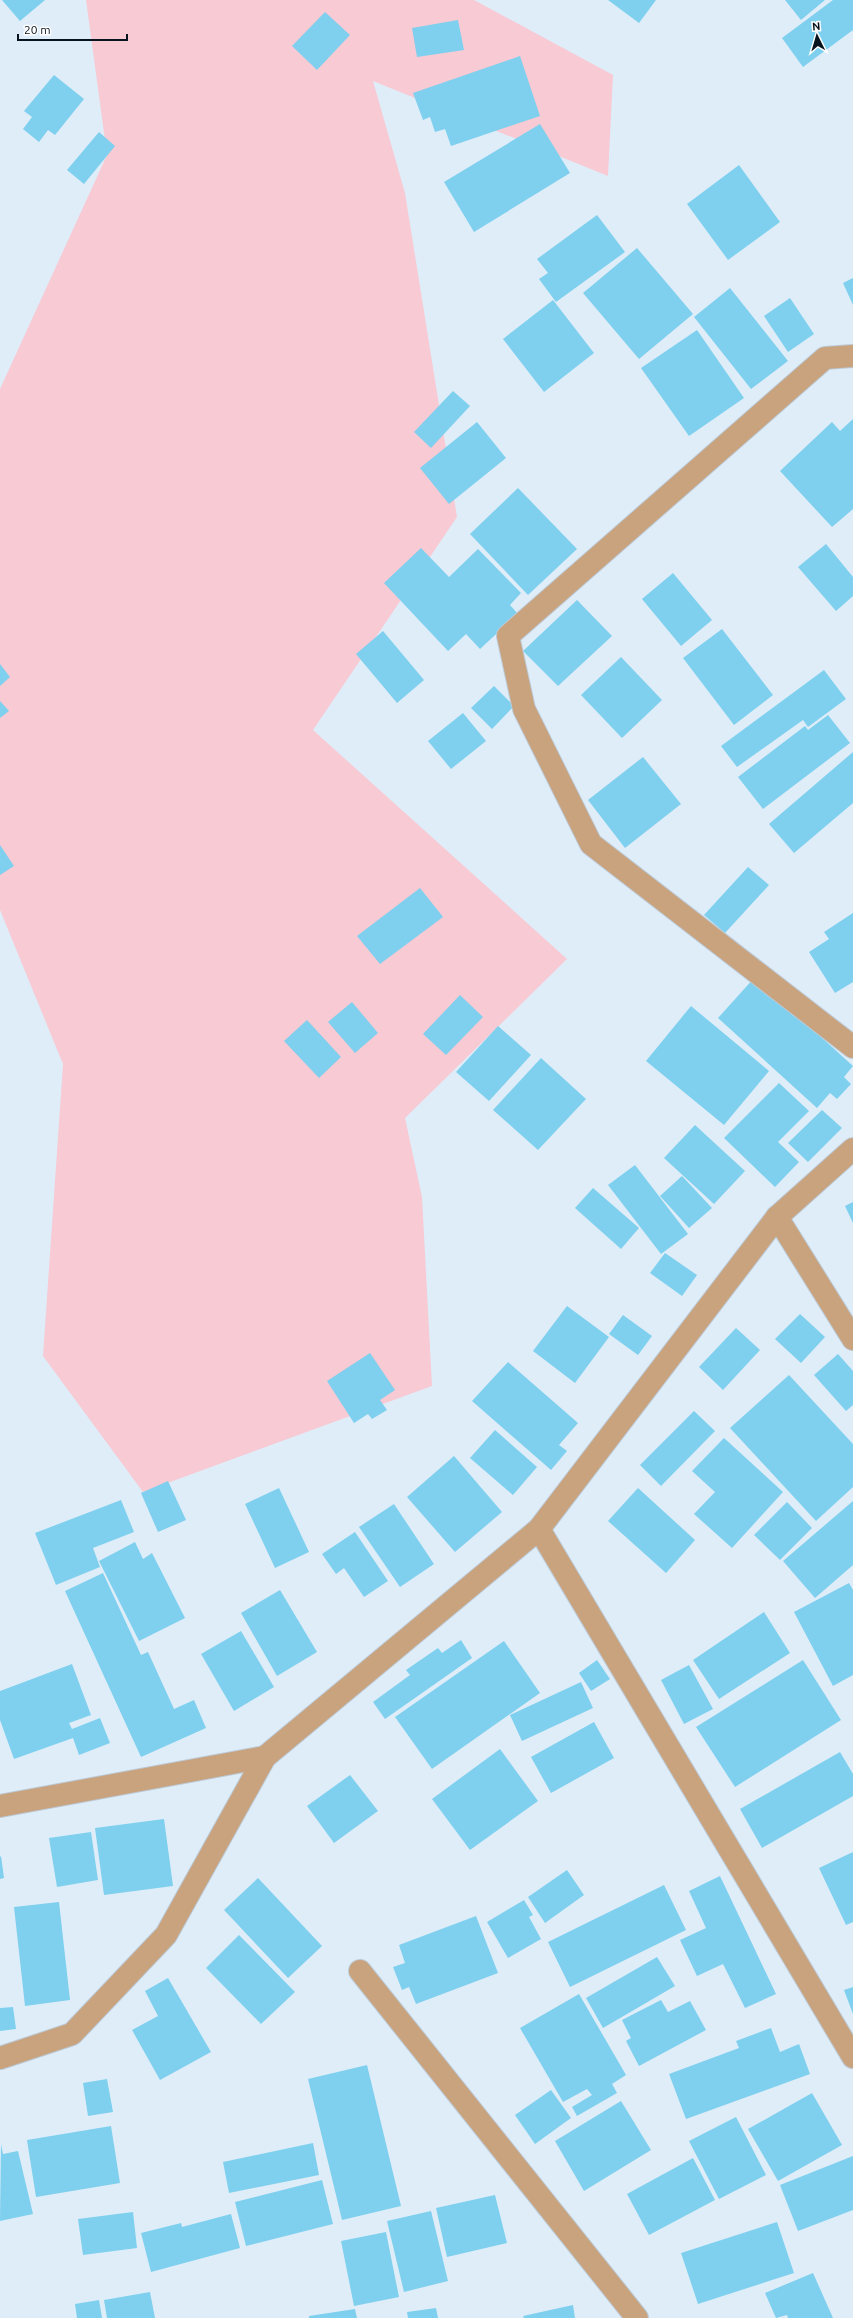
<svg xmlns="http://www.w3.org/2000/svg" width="853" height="2318" viewBox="0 0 853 2318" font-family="Ubuntu,sans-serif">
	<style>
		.green { fill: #f7cad4 }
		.building { fill: #7ed0ee }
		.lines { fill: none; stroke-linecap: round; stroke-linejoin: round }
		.minor-casing { stroke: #bccad6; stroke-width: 24 }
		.minor { stroke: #c9a27e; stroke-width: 22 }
	</style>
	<rect width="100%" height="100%" fill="#dfedf9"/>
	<!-- green -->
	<polygon class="green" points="86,0 474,0 613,75 608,176 373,81 405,193 457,517 313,730 567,959 405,1118 422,1197 432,1386 143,1492 43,1356 63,1064 0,910 0,389 107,155"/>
	<!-- building -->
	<g class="building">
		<polygon points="2,0 45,0 20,21"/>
		<polygon points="608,0 656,0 639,23"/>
		<polygon points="785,0 825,0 801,20"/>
		<polygon points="833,0 853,0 853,30 803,67 782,38"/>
		<polygon points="325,12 350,35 317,70 292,46"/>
		<polygon points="458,20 464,50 417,57 412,28"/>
		<polygon points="520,56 540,116 451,146 445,129 435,132 430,117 423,120 413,93"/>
		<polygon points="54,75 84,99 55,135 48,130 39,142 23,129 32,117 24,111"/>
		<polygon points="540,124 570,173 474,232 444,182"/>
		<polygon points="99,132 115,146 84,184 67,170"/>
		<polygon points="739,165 780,222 728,260 687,204"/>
		<polygon points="597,215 625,252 556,302 539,279 548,273 537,259"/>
		<polygon points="637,248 693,314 639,359 583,293"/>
		<polygon points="853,278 853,305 843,283"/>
		<polygon points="730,288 788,361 751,389 694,317"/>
		<polygon points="790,298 814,334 788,352 764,316"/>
		<polygon points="553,300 594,353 544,392 503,339"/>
		<polygon points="697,330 744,398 689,436 641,368"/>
		<polygon points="453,391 470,406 431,448 414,432"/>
		<polygon points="853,419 853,509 832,527 780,471 832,422 840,431"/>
		<polygon points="477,422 506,458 449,504 420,468"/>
		<polygon points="518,488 577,549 528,595 470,534"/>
		<polygon points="826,544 853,577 853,596 836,611 798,567"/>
		<polygon points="421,548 449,577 478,549 521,593 510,605 518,614 480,649 466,634 448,651 384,583"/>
		<polygon points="673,573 712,620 681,646 642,599"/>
		<polygon points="577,600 612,636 558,686 523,651"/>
		<polygon points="722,629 773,695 734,725 683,658"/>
		<polygon points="383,631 424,680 397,703 356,654"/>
		<polygon points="621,657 662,700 622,738 581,695"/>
		<polygon points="0,664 10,677 0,686"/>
		<polygon points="824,670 846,699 808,727 803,720 737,767 721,746"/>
		<polygon points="494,686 514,706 492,729 471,708"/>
		<polygon points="0,701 9,711 0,718"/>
		<polygon points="463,713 486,741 451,769 428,741"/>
		<polygon points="828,715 850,743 763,809 738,777 805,726 808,730"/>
		<polygon points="853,752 853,803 794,853 769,824"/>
		<polygon points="643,757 681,804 625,848 588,800"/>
		<polygon points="0,845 14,866 0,875"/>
		<polygon points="748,867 769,885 725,933 704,915"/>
		<polygon points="420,888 443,917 380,964 357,936"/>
		<polygon points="853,913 853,982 835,993 809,952 829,939 824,932"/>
		<polygon points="755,977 853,1066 844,1077 851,1084 837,1099 830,1093 817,1108 718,1018"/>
		<polygon points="460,995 483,1017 446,1055 423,1034"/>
		<polygon points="352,1002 378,1033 355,1053 328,1022"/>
		<polygon points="691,1006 769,1071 724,1125 646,1061"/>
		<polygon points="307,1020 341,1057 319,1078 284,1041"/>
		<polygon points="498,1026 531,1055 489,1101 456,1072"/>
		<polygon points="541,1058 586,1099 538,1150 493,1110"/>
		<polygon points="779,1083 809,1111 778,1142 799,1162 775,1187 724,1138"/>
		<polygon points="822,1110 842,1128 808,1162 788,1143"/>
		<polygon points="695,1125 745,1171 714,1204 664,1158"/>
		<polygon points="635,1165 688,1234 661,1254 608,1185"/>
		<polygon points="682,1176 712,1208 689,1228 660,1196"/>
		<polygon points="593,1188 639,1228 621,1249 575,1208"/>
		<polygon points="853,1202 853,1223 845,1206"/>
		<polygon points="665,1253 697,1275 682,1296 650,1273"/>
		<polygon points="567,1306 609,1337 575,1383 533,1351"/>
		<polygon points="800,1314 825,1337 801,1363 775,1339"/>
		<polygon points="623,1315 652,1336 638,1355 609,1334"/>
		<polygon points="736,1328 760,1350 723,1390 699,1367"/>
		<polygon points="370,1353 395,1390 380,1400 387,1410 372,1419 368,1414 354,1423 327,1381"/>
		<polygon points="838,1354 853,1371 853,1405 846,1411 814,1375"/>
		<polygon points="508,1362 578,1423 559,1445 567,1451 551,1470 472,1401"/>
		<polygon points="789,1375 853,1444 853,1487 816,1521 730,1428"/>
		<polygon points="694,1411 715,1431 661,1486 640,1465"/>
		<polygon points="495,1430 537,1467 513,1495 470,1458"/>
		<polygon points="724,1438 783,1492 732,1548 694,1514 715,1492 692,1471"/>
		<polygon points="454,1456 502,1512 455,1552 407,1497"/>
		<polygon points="168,1481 186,1520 158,1532 141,1493"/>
		<polygon points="279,1488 309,1552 275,1568 245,1504"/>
		<polygon points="638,1488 695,1540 666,1573 608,1521"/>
		<polygon points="121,1500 134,1532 93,1548 100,1567 56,1585 35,1533"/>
		<polygon points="853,1501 853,1565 815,1598 783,1561"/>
		<polygon points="787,1502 812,1528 780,1560 754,1535"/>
		<polygon points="394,1504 434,1564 400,1587 359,1527"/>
		<polygon points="355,1532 388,1581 364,1597 344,1568 336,1574 322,1554"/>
		<polygon points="135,1542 143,1559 152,1553 185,1618 139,1641 99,1561"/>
		<polygon points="103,1573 141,1655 148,1652 174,1709 194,1700 206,1728 141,1757 65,1591"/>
		<polygon points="849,1583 853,1590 853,1675 833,1686 794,1612"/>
		<polygon points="280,1590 317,1652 277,1676 241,1613"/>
		<polygon points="764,1612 790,1653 719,1699 693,1660"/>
		<polygon points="241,1631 274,1687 234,1711 201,1654"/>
		<polygon points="461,1640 472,1658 385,1719 373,1702 410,1675 406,1670 438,1648 442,1653"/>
		<polygon points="504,1641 540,1693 432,1769 395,1717"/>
		<polygon points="597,1660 610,1679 591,1691 579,1673"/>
		<polygon points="803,1660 841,1720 735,1787 696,1727"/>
		<polygon points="72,1664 91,1715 69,1723 72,1729 100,1718 110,1743 79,1755 73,1738 14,1759 0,1720 0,1691"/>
		<polygon points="689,1665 713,1709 684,1724 661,1680"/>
		<polygon points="581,1682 593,1708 522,1741 510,1715"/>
		<polygon points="594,1722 614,1758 551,1793 531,1757"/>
		<polygon points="500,1749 538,1801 470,1850 432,1799"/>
		<polygon points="840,1752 853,1774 853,1796 762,1848 740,1809"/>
		<polygon points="350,1775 378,1811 334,1843 307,1806"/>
		<polygon points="164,1819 173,1886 104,1895 95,1828"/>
		<polygon points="91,1832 98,1880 57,1887 49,1838"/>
		<polygon points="853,1852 853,1922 846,1925 819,1868"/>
		<polygon points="1,1856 4,1878 0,1879 0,1857"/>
		<polygon points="567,1870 584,1895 545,1923 528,1897"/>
		<polygon points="720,1876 776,1994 745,2008 723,1964 697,1976 680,1940 706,1928 689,1891"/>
		<polygon points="258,1878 322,1946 288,1978 224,1910"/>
		<polygon points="664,1885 686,1930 570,1987 548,1942"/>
		<polygon points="524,1900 533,1915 529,1917 541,1939 508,1958 487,1922"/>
		<polygon points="59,1902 70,2000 25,2006 14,1907"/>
		<polygon points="476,1916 498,1973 416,2004 409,1987 402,1990 393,1967 405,1963 399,1945"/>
		<polygon points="239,1935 295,1992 261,2024 206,1968"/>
		<polygon points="657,1957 675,1986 603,2028 586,1998"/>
		<polygon points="168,1978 211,2052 160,2080 132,2030 158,2016 145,1991"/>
		<polygon points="853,1987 853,2014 844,1990"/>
		<polygon points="579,1994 626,2075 612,2084 617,2093 577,2116 572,2107 592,2095 587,2089 563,2102 520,2028"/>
		<polygon points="661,2000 668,2012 690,2001 706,2030 639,2066 626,2041 631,2038 622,2020"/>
		<polygon points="13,2007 16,2029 0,2031 0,2008"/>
		<polygon points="771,2028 780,2052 799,2044 810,2074 686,2119 669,2074 739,2048 736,2041"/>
		<polygon points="367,2065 401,2206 342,2220 308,2079"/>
		<polygon points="107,2079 113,2112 88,2116 83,2083"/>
		<polygon points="551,2090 571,2118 535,2144 515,2115"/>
		<polygon points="812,2093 842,2145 778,2181 748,2129"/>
		<polygon points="621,2101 651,2150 584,2191 555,2141"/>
		<polygon points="736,2117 766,2175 719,2199 689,2141"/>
		<polygon points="111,2126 120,2183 36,2197 27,2140"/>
		<polygon points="313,2143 319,2175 229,2193 223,2162"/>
		<polygon points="1,2144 3,2154 18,2151 33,2214 0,2221"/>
		<polygon points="853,2156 853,2210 798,2231 780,2185"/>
		<polygon points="693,2158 715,2200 649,2235 627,2194"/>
		<polygon points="322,2180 333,2224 246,2246 235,2202"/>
		<polygon points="495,2195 507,2243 447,2257 436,2208"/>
		<polygon points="431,2211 448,2281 404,2292 387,2221"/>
		<polygon points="133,2212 137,2248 83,2255 78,2219"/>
		<polygon points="231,2214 240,2248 151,2272 141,2233 181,2223 182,2227"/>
		<polygon points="777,2222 794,2273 698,2304 681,2253"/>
		<polygon points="386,2232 399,2297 354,2306 341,2241"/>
		<polygon points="813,2273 833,2318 788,2318 787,2315 776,2318 765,2293"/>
		<polygon points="150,2292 155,2318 107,2318 104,2300"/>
		<polygon points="99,2300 102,2318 77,2318 75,2304"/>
		<polygon points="573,2305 575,2318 524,2318 523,2316"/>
		<polygon points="436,2308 438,2318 408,2318 407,2312"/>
		<polygon points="355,2309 357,2318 309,2318 309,2316"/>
	</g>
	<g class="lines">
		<!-- minor casing -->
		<g class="minor-casing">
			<g id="minor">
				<polyline points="853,356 825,358 508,636 524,709 591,844 853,1047"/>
				<polyline points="777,1217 853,1339"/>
				<polyline points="539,1529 853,2057"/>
				<polyline points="0,1806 265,1757"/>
				<polyline points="360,1971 637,2318"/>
				<polyline points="0,2058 72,2034 166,1935 265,1757 539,1529 777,1217 853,1149"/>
			</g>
		</g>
		<!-- minor -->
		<use href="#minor" class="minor"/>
	</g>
	<!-- north arrow -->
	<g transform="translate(817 36) rotate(355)" stroke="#ffffff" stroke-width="3" paint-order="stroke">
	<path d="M0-3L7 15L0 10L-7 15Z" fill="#07131d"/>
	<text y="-6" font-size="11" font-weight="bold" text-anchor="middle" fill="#07131d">N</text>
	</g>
	<!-- scale -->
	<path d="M18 34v6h109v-6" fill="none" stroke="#07131d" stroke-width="2"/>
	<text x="24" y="34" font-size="12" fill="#07131d" stroke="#ffffff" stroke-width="3" paint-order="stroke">20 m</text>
</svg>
